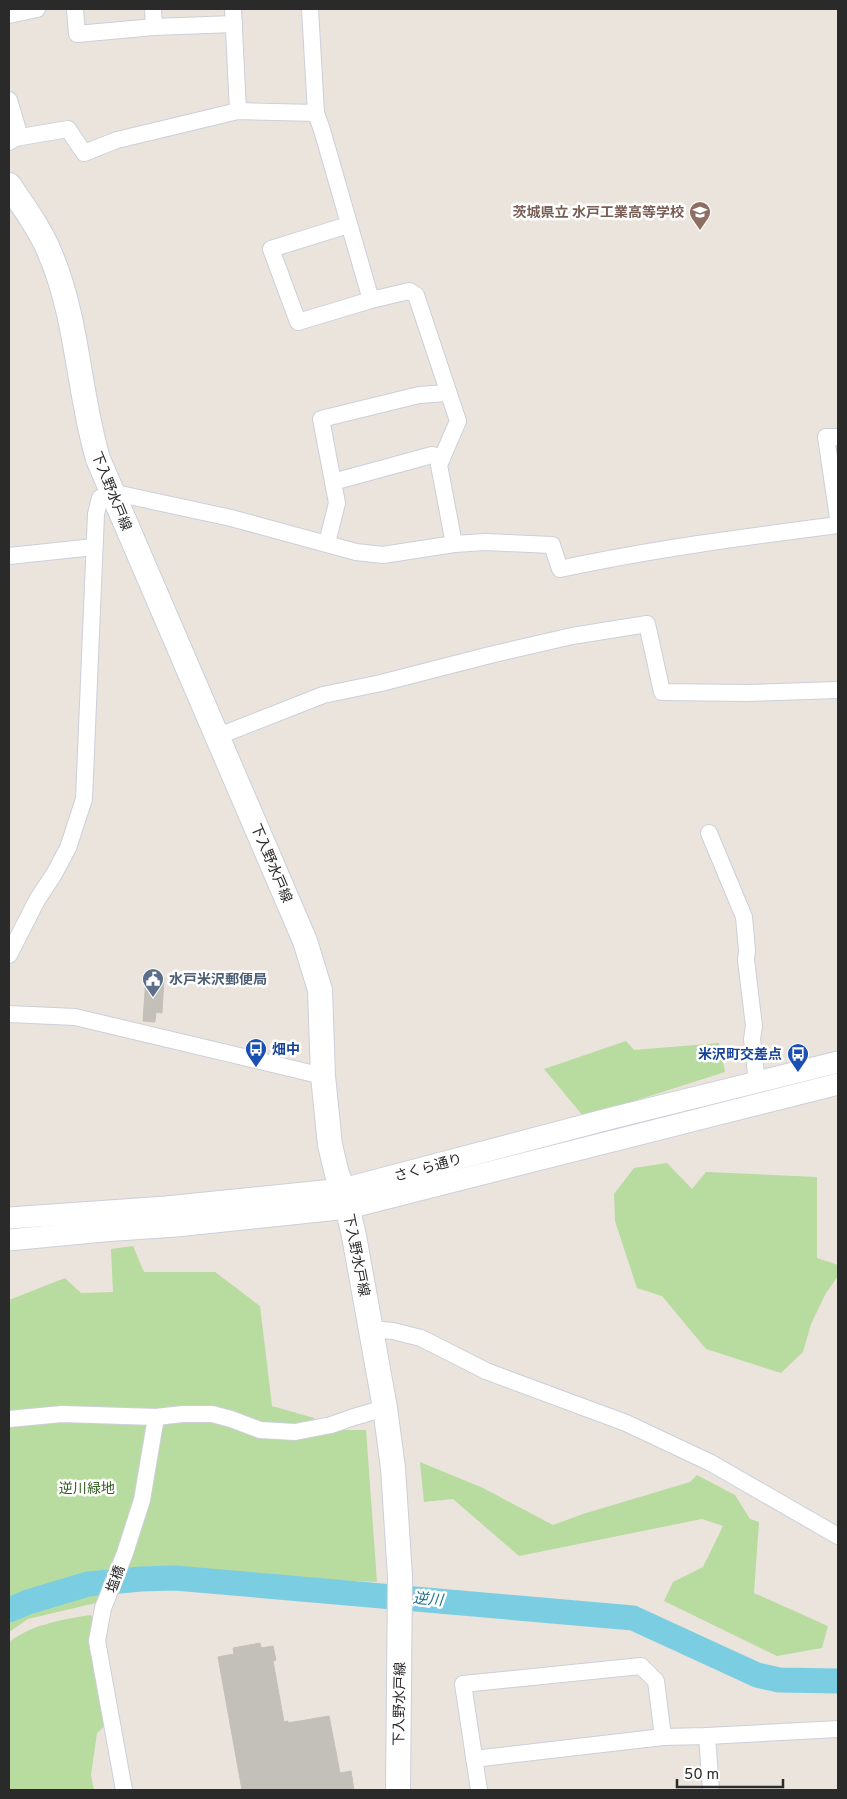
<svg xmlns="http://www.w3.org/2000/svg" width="847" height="1799" viewBox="0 0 847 1799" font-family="Overpass,'Noto Sans JP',sans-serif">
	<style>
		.green { fill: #b8db9f }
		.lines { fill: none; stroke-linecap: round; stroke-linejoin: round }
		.river { stroke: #7bcee2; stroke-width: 25 }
		.building { fill: #c3bfb9; stroke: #c5bfb7 }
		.minor-casing { stroke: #cccfda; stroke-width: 18 }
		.tertiary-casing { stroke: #cccfda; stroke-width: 23 }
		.secondary-casing { stroke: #cccfda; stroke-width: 26 }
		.minor { stroke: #fff; stroke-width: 16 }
		.tertiary { stroke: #fff; stroke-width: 21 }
		.secondary { stroke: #fff; stroke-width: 24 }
		.labels { text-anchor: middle; stroke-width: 5; stroke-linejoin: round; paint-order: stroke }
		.education-label { font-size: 14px; font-weight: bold; fill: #785e54; stroke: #fff; text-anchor: end }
		.street-label { font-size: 14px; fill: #2a2a2a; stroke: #fff }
		.service-label { font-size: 14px; font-weight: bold; fill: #4e5e75; stroke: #fff; text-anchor: start }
		.transit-label { font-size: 14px; font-weight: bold; fill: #164399; stroke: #fff; text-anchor: start }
		.park-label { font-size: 14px; fill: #335f21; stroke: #fff }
		.water-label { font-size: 15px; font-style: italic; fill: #1b6e8c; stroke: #fff }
	</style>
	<rect width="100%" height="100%" fill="#eae4dd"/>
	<!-- green -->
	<g class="green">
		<polygon points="626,1041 634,1050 719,1043 725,1072 584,1117 544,1069"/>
		<polygon points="667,1163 692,1189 706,1172 817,1177 817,1258 838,1265 838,1276 826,1293 811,1324 803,1352 781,1373 706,1349 662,1296 637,1288 615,1221 614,1194 634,1168"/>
		<polygon points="133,1246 144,1272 215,1272 260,1306 272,1406 314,1418 317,1430 366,1430 377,1582 110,1570 100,1602 28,1619 9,1632 9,1300 65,1278 81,1293 113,1292 111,1249"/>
		<polygon points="420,1462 483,1488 553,1525 583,1514 690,1482 697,1475 735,1495 750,1519 759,1522 754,1593 828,1626 822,1648 777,1656 664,1601 673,1582 703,1567 723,1526 702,1519 519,1556 453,1499 424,1502"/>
		<path d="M90,1615L94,1618L107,1724L97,1733L91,1775L94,1790H9V1642C33,1624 61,1620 90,1615Z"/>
	</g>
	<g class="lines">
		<!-- river -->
		<polyline class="river" points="9,1610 28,1602 88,1584 141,1579 175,1578 633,1618 757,1675 779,1680 838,1681"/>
	</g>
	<!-- building -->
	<g class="building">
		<polygon points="146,977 164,978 162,1013 156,1012 155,1022 143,1021"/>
		<polygon points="260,1643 261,1648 273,1646 276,1660 273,1661 284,1722 288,1721 288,1723 329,1716 340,1773 351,1771 354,1790 242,1790 218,1657 234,1654 233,1648"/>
	</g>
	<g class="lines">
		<!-- minor casing -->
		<g class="minor-casing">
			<g id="minor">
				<polyline points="75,9 77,34 154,27 234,24"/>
				<polyline points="153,9 154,27"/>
				<polyline points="233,9 238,111"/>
				<polyline points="9,15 37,9"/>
				<polyline points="9,100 18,130 15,138 9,142"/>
				<polyline points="316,113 322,130 371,300"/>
				<polyline points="15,138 68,129 84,153 117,140 238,111 316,113 310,9"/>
				<polyline points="348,225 271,249 298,322 371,300 409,291 416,295 458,421 439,465 454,544"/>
				<polyline points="838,437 826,437 838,518"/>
				<polyline points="333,482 432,455 442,458"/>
				<polyline points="327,543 337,503 321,419 419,395 447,393"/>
				<polyline points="9,556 94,547"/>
				<polyline points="216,737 323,695 381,683 490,655 572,636 647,624 662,692 746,693 838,690"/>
				<polyline points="709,833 744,917 747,950 746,960 754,1026 752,1039 757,1082"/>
				<path d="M9,955L37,900L54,874L68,848L84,799L96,514L100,498L111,492L231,518L356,552L383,555L454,544L485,542L552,545L560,569C652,549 745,537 838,525"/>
				<polyline points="9,1014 75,1017 323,1076"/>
				<polyline points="371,1329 393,1331 421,1338 486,1371 626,1423 711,1463 838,1536"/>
				<polyline points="9,1419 62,1414 156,1417 183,1414 212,1414 231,1419 260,1430 295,1432 331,1425 354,1417 385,1408"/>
				<polyline points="707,1736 711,1790"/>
				<polyline points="474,1759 663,1737 707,1736 838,1729"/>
				<polyline points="124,1790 97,1641 103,1608 125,1553 142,1500 156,1417"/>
				<polyline points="479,1790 463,1684 641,1666 656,1681 663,1737"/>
			</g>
		</g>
		<!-- tertiary casing -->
		<g class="tertiary-casing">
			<g id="tertiary">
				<polyline points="9,1218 166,1207 343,1189 612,1118 838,1062"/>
				<polyline points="9,1240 103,1231 176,1226 348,1208 838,1084"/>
			</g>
		</g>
		<!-- secondary casing -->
		<g class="secondary-casing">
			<path id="secondary" d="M9,185C23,206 39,227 49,251C78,317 78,391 98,459L305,941L320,990L323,1076L330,1145L337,1174L343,1189L354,1236L385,1408L393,1468L400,1577L398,1790"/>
		</g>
		<!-- minor -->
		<use href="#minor" class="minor"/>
		<!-- tertiary -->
		<use href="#tertiary" class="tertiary"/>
		<!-- secondary -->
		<use href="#secondary" class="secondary"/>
	</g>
	<!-- icons -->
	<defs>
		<g id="school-pin" transform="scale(1.125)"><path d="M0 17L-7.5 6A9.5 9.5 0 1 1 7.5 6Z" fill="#8d6e63" stroke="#fff"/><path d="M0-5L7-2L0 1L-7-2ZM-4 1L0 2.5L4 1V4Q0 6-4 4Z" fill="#fff"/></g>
		<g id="civic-pin" transform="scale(1.125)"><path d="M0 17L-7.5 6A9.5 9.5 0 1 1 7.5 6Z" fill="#5c6f8a" stroke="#fff"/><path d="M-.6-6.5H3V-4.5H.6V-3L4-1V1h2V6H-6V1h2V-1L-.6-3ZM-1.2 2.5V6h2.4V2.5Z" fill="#fff"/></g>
		<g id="bus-pin" transform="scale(1.125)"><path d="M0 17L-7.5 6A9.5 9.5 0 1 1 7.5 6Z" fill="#1a4fb4" stroke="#fff"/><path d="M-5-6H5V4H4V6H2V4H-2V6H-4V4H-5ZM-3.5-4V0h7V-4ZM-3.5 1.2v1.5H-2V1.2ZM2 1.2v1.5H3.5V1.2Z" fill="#fff"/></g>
	</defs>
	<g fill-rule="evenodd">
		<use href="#school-pin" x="700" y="212"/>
		<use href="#civic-pin" x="153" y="979"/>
		<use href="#bus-pin" x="256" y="1049"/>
		<use href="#bus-pin" x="798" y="1054"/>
	</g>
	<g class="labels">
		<!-- education labels -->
		<g class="education-label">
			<text x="684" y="217">茨城県立 水戸工業高等学校</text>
		</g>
		<!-- street labels -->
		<g class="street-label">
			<text transform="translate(112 491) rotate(68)" y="5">下入野水戸線</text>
			<text transform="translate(272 863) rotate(67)" y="5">下入野水戸線</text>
			<text transform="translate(428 1167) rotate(-15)" y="5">さくら通り</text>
			<text transform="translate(357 1255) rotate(79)" y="5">下入野水戸線</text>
			<text transform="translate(115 1579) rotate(-70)" y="5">塩橋</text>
			<text transform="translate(399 1704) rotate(-89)" y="5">下入野水戸線</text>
		</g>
		<!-- service labels -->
		<g class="service-label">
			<text x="169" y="984">水戸米沢郵便局</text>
		</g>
		<!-- transit labels -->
		<g class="transit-label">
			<text x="272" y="1054">畑中</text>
			<text x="782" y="1059" text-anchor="end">米沢町交差点</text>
		</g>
		<!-- park labels -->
		<g class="park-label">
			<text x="87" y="1493">逆川緑地</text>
		</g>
		<!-- water labels -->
		<g class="water-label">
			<text transform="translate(428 1599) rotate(5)" y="5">逆川</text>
		</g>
	</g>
	<!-- border -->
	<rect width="847" height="1799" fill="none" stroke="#2a2a2a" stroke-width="20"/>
	<!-- scale -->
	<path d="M677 1779v8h106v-8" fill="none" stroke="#2a2a2a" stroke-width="2.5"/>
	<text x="684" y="1779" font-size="15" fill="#2a2a2a" stroke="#ffffff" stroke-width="4" paint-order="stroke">50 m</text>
</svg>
